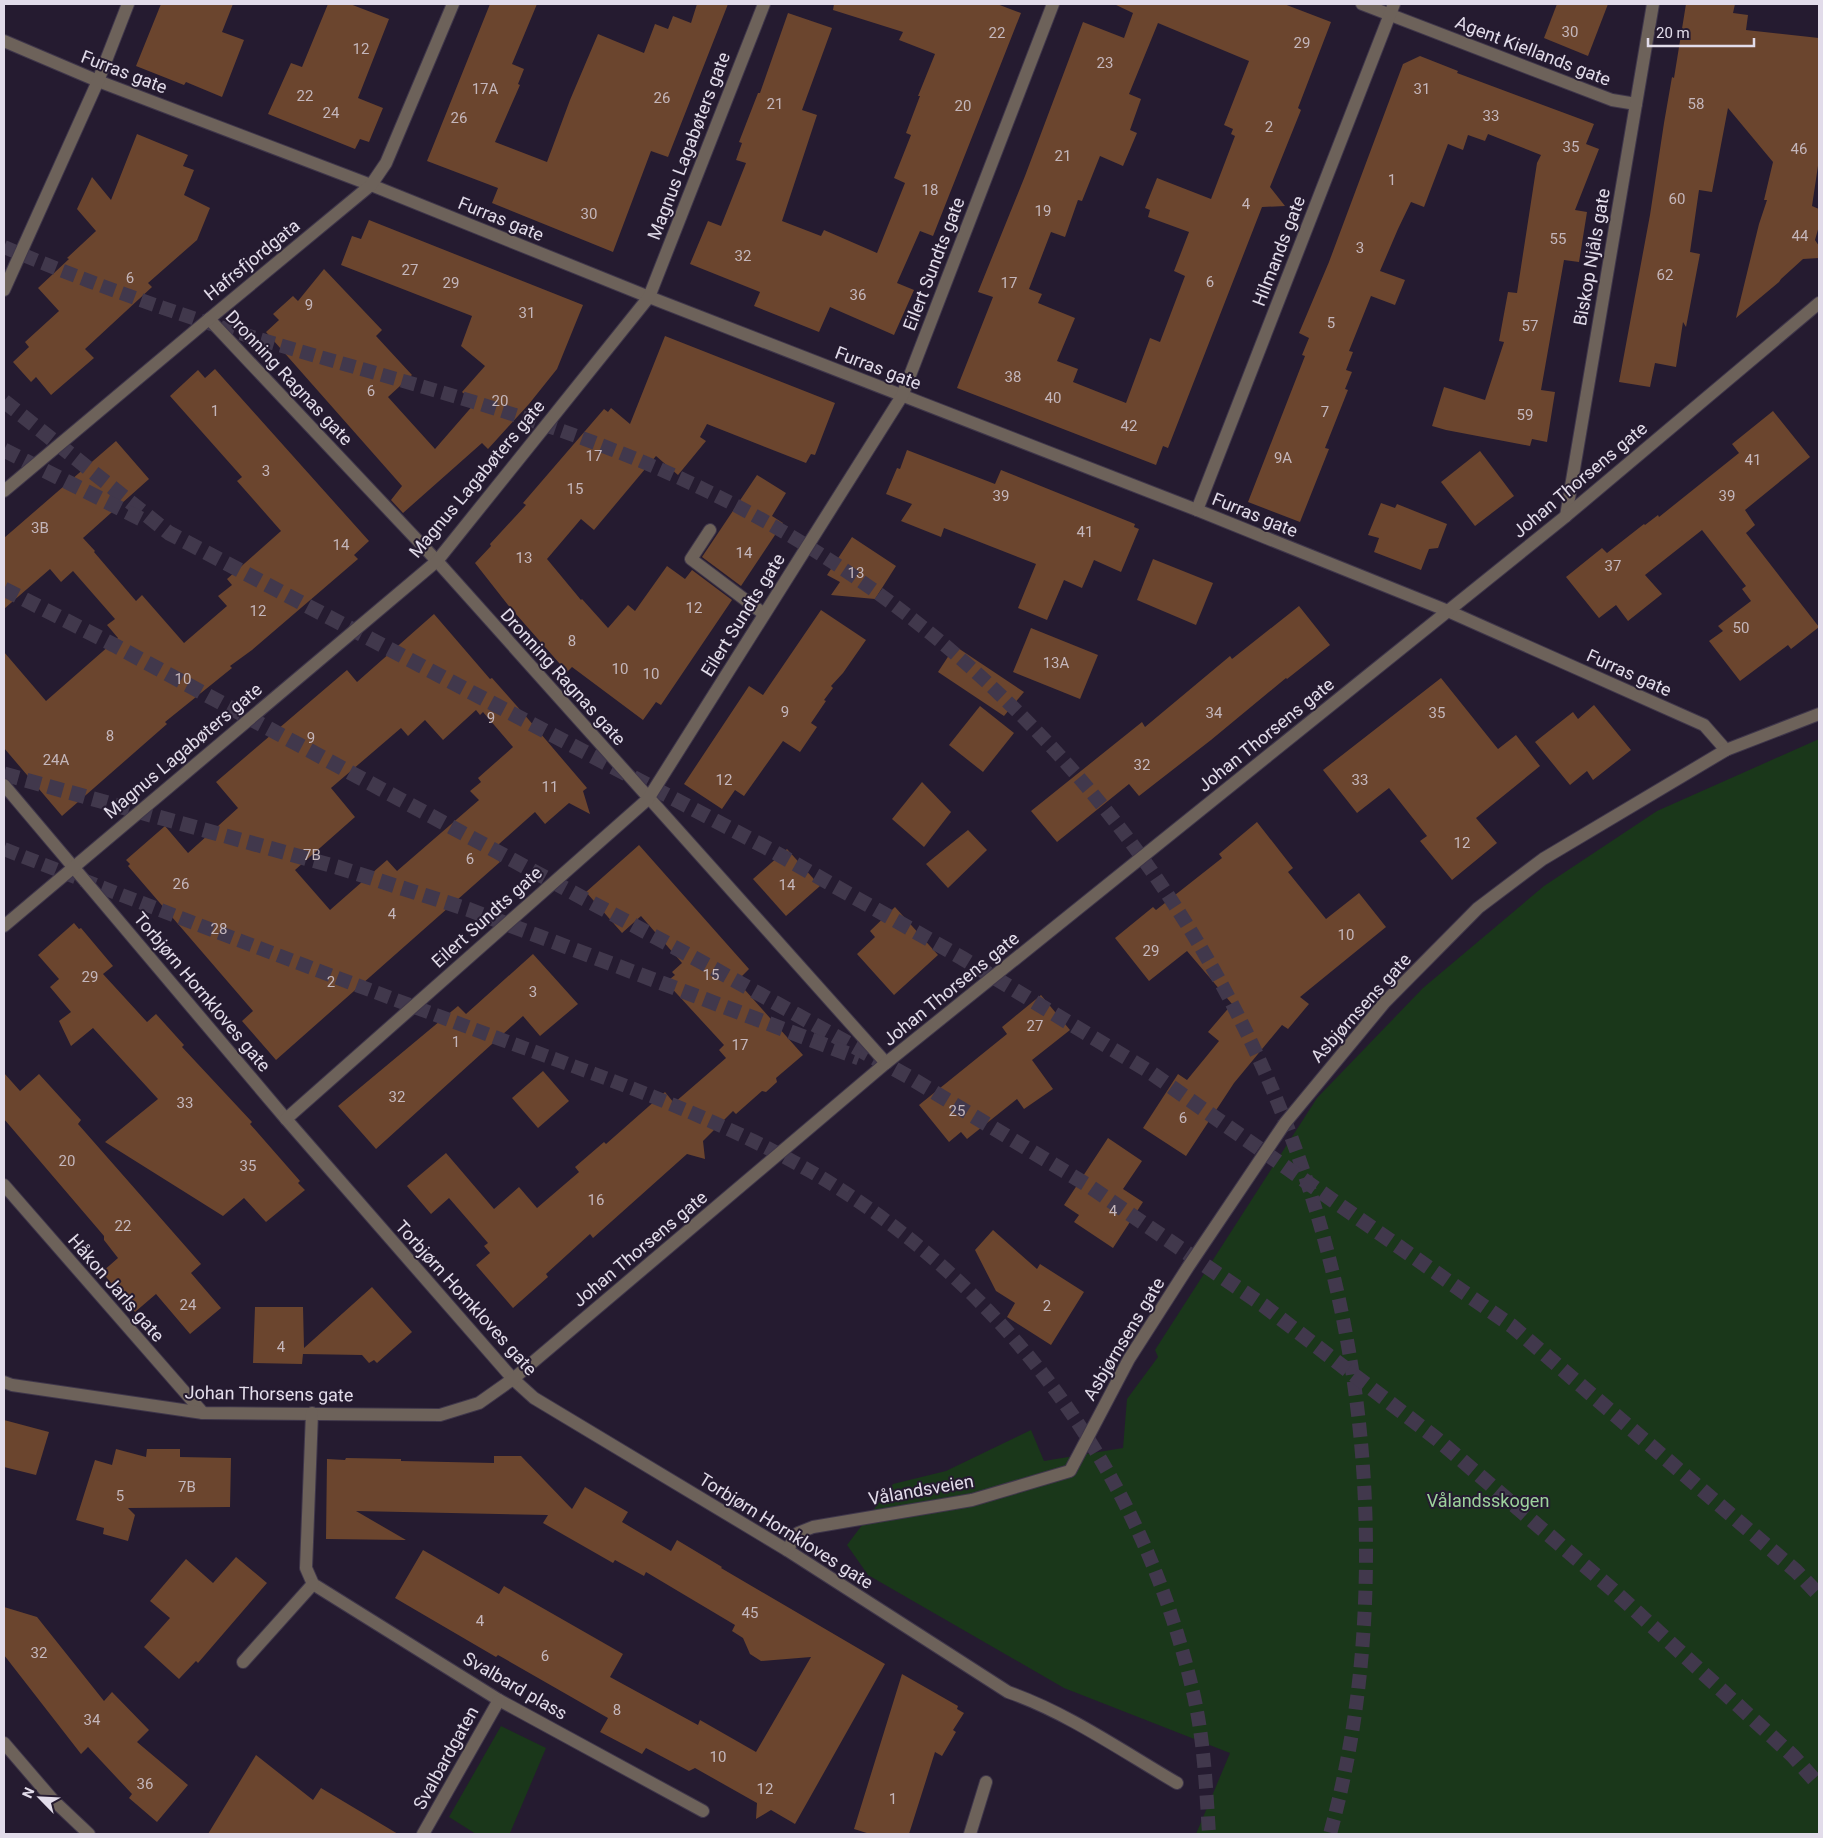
<svg xmlns="http://www.w3.org/2000/svg" width="1823" height="1838" viewBox="0 0 1823 1838" font-family="Roboto,sans-serif">
	<style>
		.green { fill: #1a371a }
		.building { fill: #6b452e; fill-rule: evenodd }
		.lines { fill: none; stroke-linecap: round; stroke-linejoin: round }
		.trunk-tunnel { stroke: #41384c; stroke-width: 14; stroke-dasharray: 14 7; stroke-linecap: butt }
		.motorway-tunnel { stroke: #41384c; stroke-width: 15; stroke-dasharray: 15 8; stroke-linecap: butt }
		.service-casing { stroke: #3f364a; stroke-width: 14 }
		.minor-casing { stroke: #3f364a; stroke-width: 14 }
		.service { stroke: #6d625a; stroke-width: 12 }
		.minor { stroke: #6d625a; stroke-width: 12 }
		.labels { text-anchor: middle; stroke-width: 4; stroke-linejoin: round; paint-order: stroke }
		.number-label { font-size: 15px; fill: #c4b6bb }
		.street-label { font-size: 18px; fill: #e2dcea; stroke: #251b30 }
		.park-label { font-size: 18px; fill: #9dd29c; stroke: #251b30 }
	</style>
	<rect width="100%" height="100%" fill="#251b30"/>
	<!-- green -->
	<g class="green">
		<polygon points="1819,739 1819,1834 1196,1834 1230,1753 1064,1688 868,1575 847,1545 893,1484 946,1471 1031,1430 1044,1461 1123,1448 1127,1399 1158,1357 1155,1350 1317,1098 1423,988 1544,886 1657,811"/>
		<polygon points="501,1726 546,1748 510,1833 512,1834 476,1834 449,1817"/>
	</g>
	<!-- building -->
	<g class="building">
		<polygon points="161,4 233,4 222,32 244,40 222,97 186,82 184,85 136,66"/>
		<polygon points="328,4 350,4 389,19 358,98 383,108 369,142 360,139 355,149 268,114 291,63 302,67"/>
		<polygon points="490,4 537,4 512,64 524,69 518,84 520,85 495,142 547,162 570,100 598,34 644,53 655,24 668,29 673,16 691,23 697,4 728,4 668,157 651,151 613,252 492,203 498,188 427,161"/>
		<polygon points="834,4 997,4 1021,13 933,236 920,231 897,283 914,290 894,335 830,307 819,332 754,306 760,292 690,264 708,221 721,226 746,163 736,160 742,143 739,142 758,93 760,93 788,13 832,28 802,110 817,115 782,221 821,236 824,230 877,253 905,183 894,178 911,135 906,133 920,96 918,96 935,54 899,40 903,32 833,10"/>
		<path d="M1114,4H1284L1331,22L1298,108L1301,110L1270,187L1285,206L1262,207L1168,448L1163,446L1156,465L957,388L993,297L978,292L1025,176L1083,22L1124,38L1133,13ZM1158,23L1249,61L1224,125L1233,129L1231,134L1235,136L1211,199L1157,178L1145,208L1150,210L1148,217L1189,232L1174,271L1185,276L1160,342L1150,338L1126,403L1073,382L1078,369L1057,361L1075,318L1038,303L1042,294L1029,289L1051,232L1065,237L1078,200L1082,201L1100,156L1123,166L1137,133L1130,130L1141,99L1129,94Z"/>
		<polygon points="1557,4 1608,4 1588,56 1544,38"/>
		<polygon points="1686,4 1735,4 1733,13 1748,15 1746,30 1819,38 1819,159 1812,206 1819,209 1819,226 1815,240 1819,246 1819,258 1803,259 1781,279 1779,282 1736,318 1759,224 1767,200 1764,200 1773,162 1728,108 1712,192 1699,190 1690,252 1700,254 1686,327 1683,322 1676,367 1655,363 1650,387 1619,382 1650,215 1664,123 1672,77 1674,78"/>
		<polygon points="1420,56 1458,71 1457,73 1594,124 1586,144 1599,149 1575,210 1587,212 1579,262 1564,260 1541,390 1555,392 1547,442 1532,439 1530,446 1446,430 1432,426 1444,387 1485,400 1504,342 1499,341 1508,292 1517,293 1537,163 1541,155 1488,134 1485,141 1468,135 1463,150 1448,144 1424,207 1411,202 1398,229 1380,271 1405,280 1395,305 1371,296 1349,351 1353,352 1346,370 1352,372 1345,389 1348,390 1325,448 1329,449 1300,522 1248,502 1305,356 1302,355 1309,338 1299,333 1329,262 1403,64"/>
		<polygon points="137,134 188,155 183,166 194,170 184,195 210,208 197,240 148,283 152,287 85,349 94,358 51,395 36,377 31,382 13,362 29,347 25,342 59,311 38,288 69,259 67,258 96,231 77,209 92,177 111,200"/>
		<polygon points="369,220 583,305 557,369 529,404 488,449 482,443 403,513 391,500 402,486 266,332 279,320 273,314 293,296 298,301 324,269 382,330 376,336 412,375 388,397 435,449 475,403 462,392 485,366 461,346 472,316 341,265 352,236 361,239"/>
		<polygon points="665,336 835,403 815,455 811,454 806,463 707,424 700,437 706,441 678,475 656,456 594,530 581,519 547,559 581,600 582,599 608,628 628,605 635,611 667,566 685,579 692,570 732,600 661,705 656,702 643,720 572,667 567,672 508,605 475,563 491,546 490,544 526,505 523,503 604,409 608,412 611,408 630,424"/>
		<polygon points="215,369 369,541 354,555 358,559 252,650 230,666 232,668 165,722 167,724 62,816 4,748 4,652 46,701 118,638 107,625 115,619 73,571 61,582 50,569 4,609 4,538 116,441 149,479 83,538 95,551 94,552 136,601 142,595 184,643 227,606 218,596 232,585 227,579 281,531 237,481 242,477 170,396 198,370 205,378"/>
		<polygon points="1773,411 1810,457 1745,510 1755,525 1746,533 1819,627 1791,649 1788,645 1740,681 1709,641 1723,631 1718,626 1751,601 1742,589 1746,586 1702,530 1645,575 1662,594 1628,621 1616,605 1599,618 1566,577 1602,548 1607,553 1644,524 1645,525 1658,515 1659,517 1739,453 1732,444"/>
		<polygon points="907,450 995,484 1001,470 1135,524 1134,527 1139,529 1121,572 1094,560 1082,588 1064,580 1047,620 1018,608 1036,564 944,528 941,537 901,521 912,504 886,494 897,468 900,469"/>
		<polygon points="1480,451 1514,496 1475,526 1441,482"/>
		<polygon points="757,475 786,493 772,516 783,523 741,586 702,557"/>
		<polygon points="1381,503 1395,508 1397,504 1447,524 1438,548 1429,549 1421,570 1374,552 1379,538 1368,535"/>
		<polygon points="852,537 896,566 875,599 831,595 840,582 827,575"/>
		<polygon points="1153,559 1213,583 1196,625 1137,600"/>
		<polygon points="1299,606 1330,645 1287,679 1286,678 1211,740 1139,796 1129,784 1057,842 1031,811 1142,722 1145,727 1230,656 1232,659"/>
		<polygon points="821,610 866,640 843,673 831,686 833,688 824,700 826,701 811,723 817,727 800,752 783,741 744,796 735,790 722,809 684,784 749,686 763,695"/>
		<path d="M434,614L490,679L492,678L523,713L587,788L583,791L590,814L569,803L545,824L535,812L491,851L500,862L276,1060L242,1021L253,1011L128,866L130,864L126,860L165,826L188,853L238,808L216,782L347,670L357,682ZM476,710L480,715L483,712L513,747L478,778L481,782L470,791L479,800L397,871L387,860L330,910L295,870L355,817L331,788L401,728L408,736L425,720L443,740Z"/>
		<polygon points="1031,628 1098,655 1080,699 1013,672"/>
		<polygon points="955,646 1024,692 1004,716 938,672"/>
		<polygon points="1441,678 1498,749 1516,735 1540,766 1476,818 1497,843 1452,880 1420,841 1427,836 1389,788 1357,813 1323,770"/>
		<polygon points="1594,705 1631,750 1593,780 1587,771 1570,785 1535,742 1573,712 1578,719"/>
		<polygon points="980,706 1014,733 983,772 949,745"/>
		<polygon points="922,782 951,812 924,847 892,819"/>
		<polygon points="1257,822 1293,868 1288,872 1326,919 1359,893 1386,927 1300,997 1309,1004 1288,1029 1282,1025 1234,1083 1186,1156 1143,1128 1178,1074 1187,1080 1219,1041 1208,1032 1232,1004 1187,951 1149,981 1115,938 1153,907 1156,910 1222,858 1219,854"/>
		<polygon points="968,830 987,850 948,888 926,864"/>
		<polygon points="639,845 749,969 737,981 803,1055 776,1078 777,1082 766,1092 762,1091 736,1114 733,1111 703,1141 705,1159 687,1154 593,1238 590,1234 546,1274 548,1277 513,1308 476,1265 490,1253 484,1246 488,1243 449,1198 431,1214 407,1186 446,1153 494,1209 519,1187 537,1208 579,1172 575,1167 604,1142 606,1144 665,1092 674,1103 726,1058 719,1050 724,1045 666,982 675,975 672,972 682,963 641,916 622,933 586,892"/>
		<polygon points="787,849 820,886 786,916 753,879"/>
		<polygon points="895,907 938,955 894,995 857,954 875,937 870,931"/>
		<polygon points="74,923 79,929 81,928 113,966 103,974 147,1022 156,1014 184,1045 182,1047 252,1122 250,1124 300,1181 298,1183 305,1190 266,1222 244,1198 223,1216 105,1142 158,1099 93,1028 71,1046 59,1021 71,1012 50,987 59,979 38,955"/>
		<polygon points="533,954 578,1004 540,1036 523,1016 376,1149 338,1106 458,1006 466,1014"/>
		<polygon points="1041,995 1070,1030 1032,1060 1053,1089 1024,1109 1017,1099 967,1139 961,1132 949,1142 919,1105 1007,1034 1002,1027"/>
		<polygon points="543,1071 569,1101 538,1128 512,1098"/>
		<polygon points="4,1073 20,1091 39,1074 81,1120 78,1124 201,1264 191,1273 221,1308 190,1334 156,1294 135,1312 102,1272 118,1258 104,1240 104,1236 4,1119"/>
		<polygon points="1108,1138 1142,1161 1123,1189 1143,1202 1113,1248 1074,1222 1079,1215 1064,1205"/>
		<polygon points="993,1230 1037,1269 1040,1264 1084,1292 1051,1345 1007,1317 1015,1303 996,1291 975,1250"/>
		<polygon points="372,1287 412,1332 377,1363 374,1360 369,1363 362,1355 303,1354 302,1364 253,1363 255,1307 303,1307 304,1348"/>
		<polygon points="4,1420 49,1432 36,1475 4,1467"/>
		<polygon points="116,1449 146,1457 147,1449 180,1449 180,1457 231,1458 230,1507 128,1508 135,1515 128,1541 103,1534 104,1528 76,1520 95,1460 112,1465"/>
		<polygon points="494,1456 521,1456 572,1509 585,1487 628,1512 622,1522 671,1551 677,1540 722,1567 721,1568 885,1664 795,1824 771,1810 756,1819 757,1803 695,1768 689,1771 646,1748 642,1754 600,1732 608,1718 498,1655 496,1657 395,1598 423,1550 499,1594 504,1586 623,1654 610,1677 698,1725 700,1720 756,1752 811,1657 761,1661 750,1654 743,1638 732,1631 735,1625 646,1572 644,1576 615,1560 613,1563 543,1523 548,1515 356,1511 406,1540 326,1539 327,1459 345,1460 346,1458 401,1459 401,1461 494,1463"/>
		<polygon points="236,1557 267,1583 198,1663 196,1661 179,1679 144,1647 170,1618 150,1601 186,1559 213,1583"/>
		<polygon points="4,1607 37,1617 104,1701 112,1692 149,1730 137,1742 188,1785 157,1822 129,1798 132,1794 88,1747 81,1754 4,1655"/>
		<polygon points="902,1674 958,1706 957,1709 964,1713 953,1730 956,1732 942,1756 935,1752 909,1834 870,1834 854,1829"/>
		<polygon points="256,1755 313,1800 321,1788 398,1834 208,1834"/>
	</g>
	<g class="lines">
		<!-- trunk-tunnel -->
		<g class="trunk-tunnel">
			<path d="M4,247C80,279 157,307 236,332C394,381 556,417 705,490C1112,687 1367,1104 1366,1554C1366,1649 1355,1743 1330,1834"/>
			<path d="M4,849C156,909 308,967 460,1024C578,1069 700,1108 810,1171C1006,1284 1142,1472 1193,1692C1204,1739 1206,1787 1209,1834"/>
		</g>
		<!-- motorway-tunnel -->
		<g class="motorway-tunnel">
			<polyline points="4,401 169,533 769,849 962,958 1150,1072 1512,1326 1796,1571 1819,1595"/>
			<polyline points="4,450 141,519"/>
			<polyline points="4,589 114,645 709,966 909,1077 1089,1186 1263,1305 1437,1439 1613,1590 1793,1756 1819,1785"/>
			<polyline points="4,774 337,867 470,910 859,1058"/>
		</g>
		<!-- service casing -->
		<g class="service-casing">
			<polyline id="service" points="710,530 691,559 764,614"/>
		</g>
		<!-- minor casing -->
		<g class="minor-casing">
			<g id="minor">
				<polyline points="1362,4 1612,100 1636,104"/>
				<polyline points="4,41 98,81 371,185 649,297 1197,510 1448,611 1704,725 1726,750"/>
				<polyline points="4,290 98,81 128,4"/>
				<polyline points="209,319 437,561 886,1063"/>
				<polyline points="4,491 209,319 371,185 386,163 453,4"/>
				<polyline points="1197,510 1394,4"/>
				<polyline points="1566,516 1653,4"/>
				<path d="M4,785L286,1119L513,1379L534,1398L787,1550L1008,1692C1068,1713 1122,1751 1177,1783"/>
				<polyline points="4,926 437,561 649,297 764,4"/>
				<polyline points="286,1119 648,799 902,396 1053,4"/>
				<polyline points="4,1185 203,1413"/>
				<polyline points="4,1382 12,1385 203,1413 440,1415 479,1403 513,1379 886,1063 1566,516 1819,303"/>
				<polyline points="312,1413 306,1568 313,1584 499,1700 703,1811"/>
				<polyline points="787,1550 798,1533 813,1527 972,1500 1070,1471 1129,1359 1188,1267 1285,1123 1385,1002 1478,908 1543,859 1726,750 1819,714"/>
				<polyline points="243,1662 313,1584"/>
				<polyline points="4,1743 53,1800 89,1834"/>
				<polyline points="423,1834 499,1700"/>
				<polyline points="970,1834 986,1782"/>
			</g>
		</g>
		<!-- service -->
		<use href="#service" class="service"/>
		<!-- minor -->
		<use href="#minor" class="minor"/>
	</g>
	<g class="labels">
		<!-- number labels -->
		<g class="number-label">
			<text x="1570" y="37">30</text>
			<text x="997" y="38">22</text>
			<text x="1302" y="48">29</text>
			<text x="361" y="54">12</text>
			<text x="1105" y="68">23</text>
			<text x="485" y="94">17A</text>
			<text x="1422" y="94">31</text>
			<text x="305" y="101">22</text>
			<text x="662" y="103">26</text>
			<text x="775" y="109">21</text>
			<text x="1696" y="109">58</text>
			<text x="963" y="111">20</text>
			<text x="331" y="118">24</text>
			<text x="1491" y="121">33</text>
			<text x="459" y="123">26</text>
			<text x="1269" y="132">2</text>
			<text x="1571" y="152">35</text>
			<text x="1799" y="154">46</text>
			<text x="1063" y="161">21</text>
			<text x="1392" y="185">1</text>
			<text x="930" y="195">18</text>
			<text x="1677" y="204">60</text>
			<text x="1246" y="209">4</text>
			<text x="1043" y="216">19</text>
			<text x="589" y="219">30</text>
			<text x="1800" y="241">44</text>
			<text x="1558" y="244">55</text>
			<text x="1360" y="253">3</text>
			<text x="743" y="261">32</text>
			<text x="410" y="275">27</text>
			<text x="1665" y="280">62</text>
			<text x="130" y="283">6</text>
			<text x="1210" y="287">6</text>
			<text x="451" y="288">29</text>
			<text x="1009" y="288">17</text>
			<text x="858" y="300">36</text>
			<text x="309" y="310">9</text>
			<text x="527" y="318">31</text>
			<text x="1331" y="328">5</text>
			<text x="1530" y="331">57</text>
			<text x="1013" y="382">38</text>
			<text x="371" y="396">6</text>
			<text x="1053" y="403">40</text>
			<text x="500" y="406">20</text>
			<text x="215" y="416">1</text>
			<text x="1325" y="417">7</text>
			<text x="1525" y="420">59</text>
			<text x="1129" y="431">42</text>
			<text x="594" y="461">17</text>
			<text x="1283" y="463">9A</text>
			<text x="1753" y="465">41</text>
			<text x="266" y="476">3</text>
			<text x="575" y="494">15</text>
			<text x="1001" y="501">39</text>
			<text x="1727" y="501">39</text>
			<text x="40" y="533">3B</text>
			<text x="1085" y="537">41</text>
			<text x="341" y="550">14</text>
			<text x="744" y="558">14</text>
			<text x="524" y="563">13</text>
			<text x="1613" y="571">37</text>
			<text x="856" y="578">13</text>
			<text x="694" y="613">12</text>
			<text x="258" y="616">12</text>
			<text x="1741" y="633">50</text>
			<text x="572" y="646">8</text>
			<text x="1056" y="668">13A</text>
			<text x="620" y="674">10</text>
			<text x="651" y="679">10</text>
			<text x="183" y="684">10</text>
			<text x="785" y="717">9</text>
			<text x="1214" y="718">34</text>
			<text x="1437" y="718">35</text>
			<text x="491" y="723">9</text>
			<text x="110" y="741">8</text>
			<text x="311" y="743">9</text>
			<text x="56" y="765">24A</text>
			<text x="1142" y="770">32</text>
			<text x="724" y="785">12</text>
			<text x="1360" y="785">33</text>
			<text x="550" y="792">11</text>
			<text x="1462" y="848">12</text>
			<text x="312" y="860">7B</text>
			<text x="470" y="864">6</text>
			<text x="181" y="889">26</text>
			<text x="787" y="890">14</text>
			<text x="392" y="919">4</text>
			<text x="219" y="934">28</text>
			<text x="1346" y="940">10</text>
			<text x="1151" y="956">29</text>
			<text x="711" y="980">15</text>
			<text x="90" y="982">29</text>
			<text x="331" y="987">2</text>
			<text x="533" y="997">3</text>
			<text x="1035" y="1031">27</text>
			<text x="456" y="1047">1</text>
			<text x="740" y="1050">17</text>
			<text x="397" y="1102">32</text>
			<text x="185" y="1108">33</text>
			<text x="957" y="1116">25</text>
			<text x="1183" y="1123">6</text>
			<text x="67" y="1166">20</text>
			<text x="248" y="1171">35</text>
			<text x="596" y="1205">16</text>
			<text x="1113" y="1216">4</text>
			<text x="123" y="1231">22</text>
			<text x="188" y="1310">24</text>
			<text x="1047" y="1311">2</text>
			<text x="281" y="1352">4</text>
			<text x="187" y="1492">7B</text>
			<text x="120" y="1501">5</text>
			<text x="750" y="1618">45</text>
			<text x="480" y="1626">4</text>
			<text x="39" y="1658">32</text>
			<text x="545" y="1661">6</text>
			<text x="617" y="1715">8</text>
			<text x="92" y="1725">34</text>
			<text x="718" y="1762">10</text>
			<text x="145" y="1789">36</text>
			<text x="765" y="1794">12</text>
			<text x="893" y="1804">1</text>
		</g>
		<!-- street labels -->
		<g class="street-label">
			<text transform="translate(1533 51) rotate(21)" y="6">Agent Kiellands gate</text>
			<text transform="translate(124 72) rotate(21)" y="6">Furras gate</text>
			<text transform="translate(689 146) rotate(-69)" y="6">Magnus Lagabøters gate</text>
			<text transform="translate(501 219) rotate(22)" y="6">Furras gate</text>
			<text transform="translate(1279 251) rotate(-69)" y="6">Hilmands gate</text>
			<text transform="translate(1592 257) rotate(-80)" y="6">Biskop Njåls gate</text>
			<text transform="translate(252 260) rotate(-39)" y="6">Hafrsfjordgata</text>
			<text transform="translate(934 264) rotate(-69)" y="6">Eilert Sundts gate</text>
			<text transform="translate(878 368) rotate(21)" y="6">Furras gate</text>
			<text transform="translate(289 378) rotate(47)" y="6">Dronning Ragnas gate</text>
			<text transform="translate(477 479) rotate(-50)" y="6">Magnus Lagabøters gate</text>
			<text transform="translate(1580 480) rotate(-40)" y="6">Johan Thorsens gate</text>
			<text transform="translate(1255 515) rotate(22)" y="6">Furras gate</text>
			<text transform="translate(743 615) rotate(-58)" y="6">Eilert Sundts gate</text>
			<text transform="translate(1629 673) rotate(24)" y="6">Furras gate</text>
			<text transform="translate(563 677) rotate(48)" y="6">Dronning Ragnas gate</text>
			<text transform="translate(1266 735) rotate(-39)" y="6">Johan Thorsens gate</text>
			<text transform="translate(183 751) rotate(-40)" y="6">Magnus Lagabøters gate</text>
			<text transform="translate(487 917) rotate(-42)" y="6">Eilert Sundts gate</text>
			<text transform="translate(951 989) rotate(-39)" y="6">Johan Thorsens gate</text>
			<text transform="translate(202 992) rotate(50)" y="6">Torbjørn Hornkloves gate</text>
			<text transform="translate(1361 1008) rotate(-48)" y="6">Asbjørnsens gate</text>
			<text transform="translate(640 1249) rotate(-40)" y="6">Johan Thorsens gate</text>
			<text transform="translate(116 1288) rotate(49)" y="6">Håkon Jarls gate</text>
			<text transform="translate(466 1298) rotate(48)" y="6">Torbjørn Hornkloves gate</text>
			<text transform="translate(1124 1339) rotate(-59)" y="6">Asbjørnsens gate</text>
			<text transform="translate(269 1394) rotate(1)" y="6">Johan Thorsens gate</text>
			<text transform="translate(921 1490) rotate(-10)" y="6">Vålandsveien</text>
			<text transform="translate(786 1531) rotate(32)" y="6">Torbjørn Hornkloves gate</text>
			<text transform="translate(515 1686) rotate(30)" y="6">Svalbard plass</text>
			<text transform="translate(446 1758) rotate(-61)" y="6">Svalbardgaten</text>
		</g>
		<!-- park labels -->
		<g class="park-label">
			<text x="1488" y="1507">Vålandsskogen</text>
		</g>
	</g>
	<!-- border -->
	<rect width="1823" height="1838" fill="none" stroke="#e2dcea" stroke-width="10"/>
	<!-- north arrow -->
	<g transform="translate(40 1798) rotate(294)" stroke="#251b30" stroke-width="4" paint-order="stroke">
	<path d="M0-4L9 19L0 12L-9 19Z" fill="#e2dcea"/>
	<text y="-8" font-size="14" font-weight="bold" text-anchor="middle" fill="#e2dcea">N</text>
	</g>
	<!-- scale -->
	<path d="M1648 38v8h106v-8" fill="none" stroke="#e2dcea" stroke-width="2.5"/>
	<text x="1656" y="38" font-size="15" fill="#e2dcea" stroke="#251b30" stroke-width="4" paint-order="stroke">20 m</text>
</svg>
